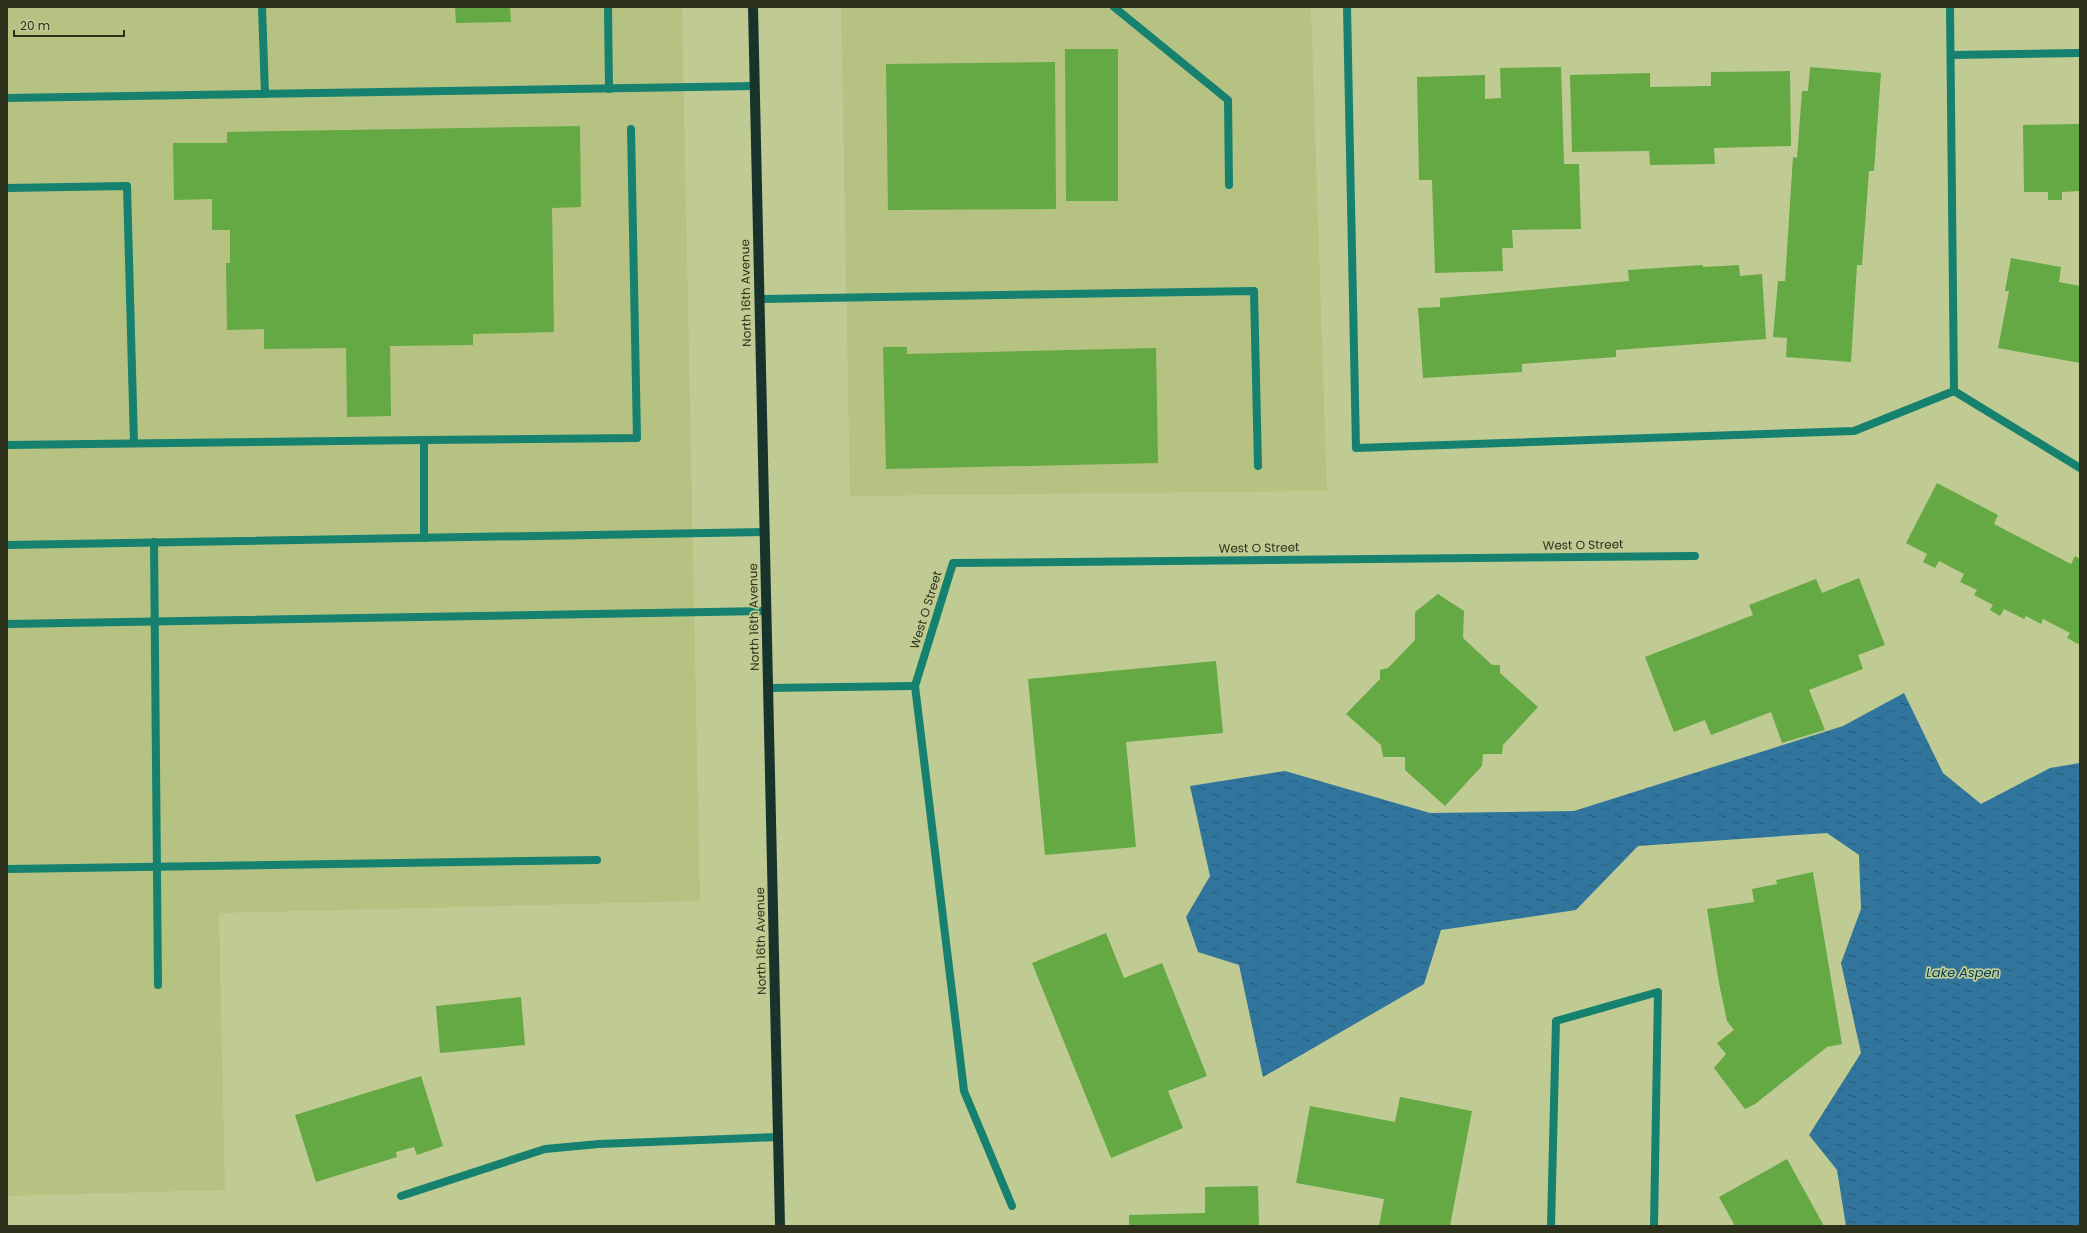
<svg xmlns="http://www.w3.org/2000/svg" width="2087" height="1233" viewBox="0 0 2087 1233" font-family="Poppins,sans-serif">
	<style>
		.built { fill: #b6c282 }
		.water { fill: url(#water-ripples) }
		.building { fill: #64a944 }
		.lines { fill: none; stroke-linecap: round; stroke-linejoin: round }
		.service { stroke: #15816e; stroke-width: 8 }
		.minor { stroke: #15816e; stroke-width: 8 }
		.primary { stroke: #17332c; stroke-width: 10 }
		.labels { text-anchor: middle; stroke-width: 3.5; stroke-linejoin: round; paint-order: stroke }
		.street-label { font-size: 12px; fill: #2d311b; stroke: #c0cb93 }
		.water-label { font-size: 13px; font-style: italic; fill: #023d59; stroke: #c0cb93 }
	</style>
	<defs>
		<pattern id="water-ripples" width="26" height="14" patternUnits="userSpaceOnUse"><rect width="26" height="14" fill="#31759c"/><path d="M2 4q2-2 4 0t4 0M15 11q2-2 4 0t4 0" fill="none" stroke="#285c77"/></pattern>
	</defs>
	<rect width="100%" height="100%" fill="#c0cb93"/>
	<!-- built -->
	<g class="built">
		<polygon points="7,7 682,7 700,901 219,913 225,1190 7,1196"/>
		<polygon points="841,7 1311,7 1327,491 850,496"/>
	</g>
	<!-- water -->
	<polygon class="water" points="1904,693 1943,773 1981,804 2050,768 2080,763 2080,1226 1846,1226 1837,1170 1809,1135 1861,1053 1841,963 1861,909 1859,855 1827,833 1638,846 1576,910 1441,930 1424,984 1263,1077 1239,965 1198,952 1186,917 1210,876 1190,786 1285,771 1430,813 1574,811 1843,726"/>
	<!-- building -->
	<g class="building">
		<polygon points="455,7 510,7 511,22 456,23"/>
		<polygon points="1065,49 1118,49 1118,201 1066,201"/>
		<polygon points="1055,62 1056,209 888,210 886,64"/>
		<polygon points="1561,67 1564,164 1579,164 1581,229 1512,230 1513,248 1502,248 1503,271 1435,273 1432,180 1419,180 1417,77 1485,75 1485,99 1501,98 1500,68"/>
		<polygon points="1810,67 1881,73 1874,171 1869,171 1862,265 1857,265 1851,362 1786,357 1787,338 1773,337 1778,281 1785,281 1793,157 1797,158 1802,91 1808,91"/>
		<polygon points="1790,71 1791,146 1714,148 1715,164 1650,165 1649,151 1572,152 1570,75 1650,73 1650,87 1711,86 1711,72"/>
		<polygon points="2080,124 2080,191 2062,192 2062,200 2048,200 2048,192 2024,192 2023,125"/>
		<polygon points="580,126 581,207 552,208 554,332 473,334 473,345 390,346 391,416 347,417 346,348 264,349 264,329 227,330 226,263 230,263 230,230 212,230 212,199 174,200 173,143 227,143 227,132"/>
		<polygon points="2011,258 2061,267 2059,282 2080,286 2080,363 1998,348 2009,291 2005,291"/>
		<polygon points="1703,265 1703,267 1739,265 1740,276 1762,274 1766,339 1616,350 1616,357 1522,364 1522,372 1423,378 1418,308 1440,307 1440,298 1629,281 1628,270"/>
		<polygon points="883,347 907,347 907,354 1156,348 1158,463 886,469"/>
		<polygon points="1937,483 1998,515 1994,524 2071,564 2075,556 2080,559 2080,641 2078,644 2067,638 2070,633 2043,619 2041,624 2026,616 2024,619 2004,609 2000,616 1990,610 1993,605 1974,595 1977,590 1960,582 1964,574 1939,561 1935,568 1923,562 1927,554 1906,543"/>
		<polygon points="1859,578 1885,645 1858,655 1863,669 1809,690 1825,730 1782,743 1771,712 1711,735 1705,720 1674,732 1645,657 1753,615 1749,605 1816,579 1822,593"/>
		<polygon points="1438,594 1464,611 1463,638 1492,665 1500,665 1500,673 1538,707 1503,745 1502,754 1483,754 1482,766 1445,806 1405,770 1405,757 1383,757 1381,745 1346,714 1380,679 1380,670 1388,668 1415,640 1415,612"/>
		<polygon points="1216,661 1223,733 1126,742 1136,847 1045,855 1028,679"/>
		<polygon points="1813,872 1842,1044 1827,1047 1755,1104 1745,1109 1714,1068 1726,1054 1717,1043 1734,1030 1727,1021 1719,983 1707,909 1754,902 1752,889 1777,884 1776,880"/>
		<polygon points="1106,933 1124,978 1162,963 1207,1076 1168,1091 1183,1128 1111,1158 1032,963"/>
		<polygon points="521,997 525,1045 440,1053 436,1006"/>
		<polygon points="421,1076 443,1146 417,1155 414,1147 396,1152 397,1157 316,1182 295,1115"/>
		<polygon points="1400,1097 1472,1111 1450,1226 1379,1226 1384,1199 1296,1183 1310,1106 1395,1122"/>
		<polygon points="1787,1159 1824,1226 1735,1226 1719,1197"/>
		<polygon points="1258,1186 1259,1226 1129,1226 1129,1215 1205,1213 1205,1187"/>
	</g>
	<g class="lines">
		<!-- service -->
		<g class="service">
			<polyline points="262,7 265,94"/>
			<polyline points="608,7 609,89"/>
			<polyline points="1114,7 1228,100 1229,185"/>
			<polyline points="1347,7 1356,448 1854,431 1954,391"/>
			<polyline points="1950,7 1954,391 2080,468"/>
			<polyline points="1951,55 2080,53"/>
			<polyline points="7,188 127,186 134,443"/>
			<polyline points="759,299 1254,291 1258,466"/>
			<polyline points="7,445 424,440"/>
			<polyline points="424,538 424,440 637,438 631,129"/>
			<polyline points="154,542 158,985"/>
			<polyline points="7,545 765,532"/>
			<polyline points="7,624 767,611"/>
			<polyline points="768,688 915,686"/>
			<polyline points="7,869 597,860"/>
			<polyline points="401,1196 545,1149 599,1144 778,1137"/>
			<polyline points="1012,1206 964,1091 915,686 953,563 1695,556"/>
			<polyline points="1551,1226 1556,1021 1658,992 1654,1226"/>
		</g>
		<!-- minor -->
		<polyline class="minor" points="7,98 754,86"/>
		<!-- primary -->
		<polyline class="primary" points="753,7 780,1226"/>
	</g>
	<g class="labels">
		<!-- street labels -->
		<g class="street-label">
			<text transform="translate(746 293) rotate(-91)" y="4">North 16th Avenue</text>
			<text transform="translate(1583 545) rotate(-1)" y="4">West O Street</text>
			<text transform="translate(1259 548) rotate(-1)" y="4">West O Street</text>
			<text transform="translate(926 610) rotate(-73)" y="4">West O Street</text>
			<text transform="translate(754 617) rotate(-91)" y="4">North 16th Avenue</text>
			<text transform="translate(761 941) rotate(-91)" y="4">North 16th Avenue</text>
		</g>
		<!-- water labels -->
		<g class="water-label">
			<text x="1963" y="977">Lake Aspen</text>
		</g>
	</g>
	<!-- border -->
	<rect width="2087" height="1233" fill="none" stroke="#2d311b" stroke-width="16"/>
	<!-- scale -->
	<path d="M14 30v6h110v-6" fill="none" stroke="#2d311b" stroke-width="2"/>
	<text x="20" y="30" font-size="12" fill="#2d311b" stroke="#c0cb93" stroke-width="3" paint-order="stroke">20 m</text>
</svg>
